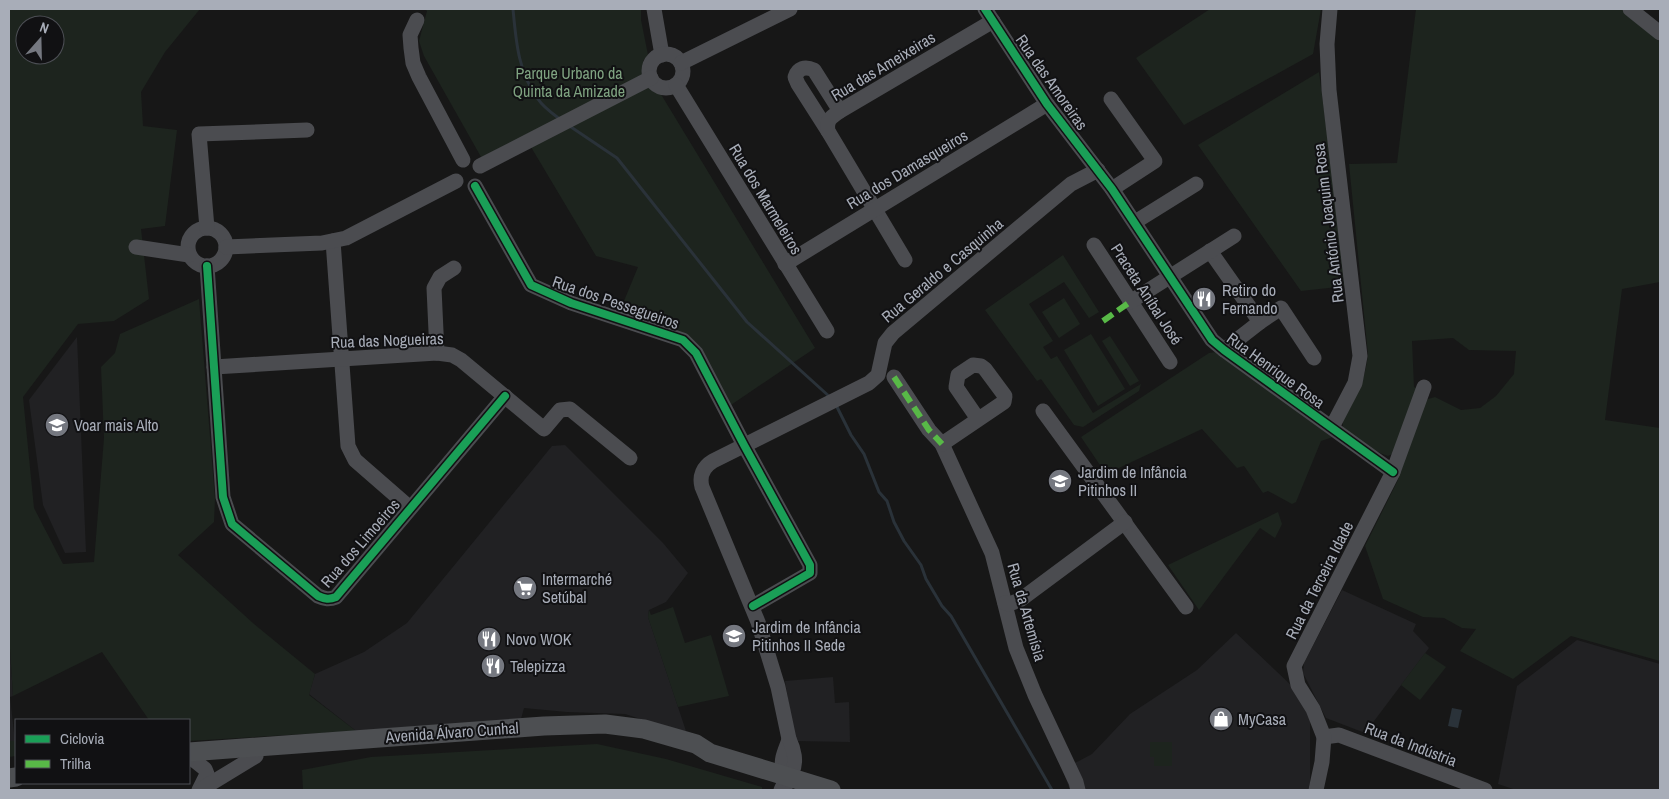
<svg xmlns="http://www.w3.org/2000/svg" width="1669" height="799" viewBox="0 0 1669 799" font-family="'Archivo Narrow',sans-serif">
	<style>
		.built { fill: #212123 }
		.green { fill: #1d241e; fill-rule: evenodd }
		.water { fill: #2a3239 }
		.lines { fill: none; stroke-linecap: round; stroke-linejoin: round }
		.stream { stroke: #2a3239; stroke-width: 3 }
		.minor { stroke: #4b4c50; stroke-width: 15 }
		.major { stroke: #4d4f52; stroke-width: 19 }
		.quiet { stroke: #58b947; stroke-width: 6; stroke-dasharray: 12 6; stroke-linecap: butt }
		.cycleway-casing { stroke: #111113; stroke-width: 11 }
		.cycleway { stroke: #1a9f57; stroke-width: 8 }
		.labels { text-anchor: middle; stroke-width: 4; stroke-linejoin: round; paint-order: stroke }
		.street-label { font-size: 16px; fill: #a8adb8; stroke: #111113 }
		.park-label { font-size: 16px; fill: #7fa381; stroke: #111113 }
		.poi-label { font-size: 16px; fill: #a8adb8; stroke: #111113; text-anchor: start }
	</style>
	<rect width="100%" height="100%" fill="#171717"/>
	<!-- built -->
	<g class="built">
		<polygon points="77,337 86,552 65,553 43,505 29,400"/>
		<polygon points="565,445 663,543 688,573 666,602 649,610 648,617 687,734 625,714 567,712 524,708 521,719 356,731 309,694 315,674 364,652 407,623 552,446"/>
		<polygon points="1342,590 1416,624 1413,631 1429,648 1365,733 1326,718 1303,673 1304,663"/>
		<polygon points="9,633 13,696 10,697 15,741 9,741"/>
		<polygon points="1236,633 1293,687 1310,715 1310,783 1308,790 1070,790 1062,768 1079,761 1092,754 1130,714 1197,670"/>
		<polygon points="1577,640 1660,664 1660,790 1516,790 1498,784 1517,686"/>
		<polygon points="833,677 835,703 849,702 850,742 795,741 785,681"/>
	</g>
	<!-- green -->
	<g class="green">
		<path d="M9,9H200L165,52L141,92L143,126L177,130L165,226L141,229L149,299L114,321L78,324L23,397L34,508L63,564L94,562L104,438L101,367L115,353L120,334L199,299L215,499L214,522L178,555L254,624L315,674L309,695L356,731L189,741V720H149L102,652L13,696L9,633ZM25,25H55V55H25Z"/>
		<polygon points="425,9 641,9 641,20 648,55 643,61 643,72 659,91 815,348 725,409 696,353 619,313 638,267 596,256 528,142 485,164 424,56 419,41 427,11"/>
		<polygon points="1210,9 1321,9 1313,54 1184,125 1136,58"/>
		<path d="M1416,9H1621L1660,42V282L1622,289L1605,420L1660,428V661L1571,636L1513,679L1460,651L1476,629L1462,628L1444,618L1423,617L1383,599L1365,546L1398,480L1424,402L1428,399L1435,397L1461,410L1480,408L1496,396L1514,374L1516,351L1469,350L1453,338L1412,341L1414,387L1418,389L1394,453L1388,456C1372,451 1356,438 1343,427V421C1356,396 1365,382 1368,354L1349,164L1397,163Z"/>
		<polygon points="1319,72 1347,286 1301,291 1198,145"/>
		<polygon points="1063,255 1099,312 1089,318 1064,282 1029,304 1053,341 1043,347 1051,359 1057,356 1093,413 1141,384 1139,391 1083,427 1074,425 1041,379 1037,381 985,310"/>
		<polygon points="1064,298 1080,324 1059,338 1042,312"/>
		<polygon points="1091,334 1125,389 1098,406 1064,350"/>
		<polygon points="1110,336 1139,381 1130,386 1102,341"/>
		<polygon points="1216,352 1333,437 1321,441 1296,502 1292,504 1268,491 1263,493 1244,466 1237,468 1202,429 1106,474 1081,437 1209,353"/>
		<polygon points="1278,512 1282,524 1275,538 1260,528 1199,610 1168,565"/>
		<polygon points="673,607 685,643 711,635 729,696 678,707 648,617 649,610 651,615"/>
		<polygon points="1425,653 1446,667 1420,700 1401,685"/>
		<polygon points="9,741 15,741 16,756 9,757"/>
		<polygon points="1150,742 1172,742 1172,766 1154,766 1154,757 1150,757"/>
		<polygon points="597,744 666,759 762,787 762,790 303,790 302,770 371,757"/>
	</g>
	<!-- water -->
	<polygon class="water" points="1452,708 1462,710 1458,728 1448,726"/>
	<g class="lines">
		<!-- stream -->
		<g class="stream">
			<path d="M513,9C516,41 518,72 538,99C543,107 553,114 561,120"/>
			<polyline points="568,125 617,158 747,322 831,398"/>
			<polyline points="836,405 851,435 864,454 879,492 887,501 894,522 904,541 921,565 926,579 942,606 951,616 1052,790"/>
		</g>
		<!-- minor -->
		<g class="minor">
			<polyline points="654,9 662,55"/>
			<polyline points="985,9 1047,104 1112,189 1212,340 1224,350 1393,472"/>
			<polyline points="1330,9 1327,44 1329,90 1360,356 1355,383 1332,427"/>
			<polyline points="1630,9 1660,33"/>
			<polyline points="417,20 410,35 411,48 413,63 419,77 463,160"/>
			<circle cx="666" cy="71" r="17"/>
			<polyline points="681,63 790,9"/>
			<polyline points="676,85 827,331"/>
			<polyline points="1111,99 1155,161 1112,189"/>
			<path d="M828,131L798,84L795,77C798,68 805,66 814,70L840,111"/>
			<polyline points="480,166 651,78"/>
			<polyline points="475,186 531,285 571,303 683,340 696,353 744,445 810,565 810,573 753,606"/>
			<polyline points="1135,222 1196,184"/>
			<circle cx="207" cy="247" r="19"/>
			<polyline points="207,228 199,134 307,130"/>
			<polyline points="333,241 348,446 355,460 410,508"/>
			<polyline points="1094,245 1170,362"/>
			<polyline points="136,247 189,255"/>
			<polyline points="226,247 322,243 346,238 456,181"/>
			<polyline points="1210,251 1260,322"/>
			<path d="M905,260L828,131C826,120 831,117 840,111L993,21"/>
			<polyline points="785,264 1047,104"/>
			<path d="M207,266L223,497L232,524L318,596C325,599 329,600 336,597L505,396"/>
			<polyline points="1130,302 1234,236"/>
			<polyline points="1224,350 1260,322 1281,308 1314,358"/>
			<polyline points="437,353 434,288 440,277 454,268"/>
			<polyline points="214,367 437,353 452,355 461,360 544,429 560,410 570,409 630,458"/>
			<polyline points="894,377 929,430 942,444 992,553 1016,648 1035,695 1076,782 1078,790"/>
			<polyline points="1043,411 1186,607"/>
			<polyline points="942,444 1004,402 1005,396 985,369 981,366 973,365 958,375 956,387 978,419"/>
			<polyline points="1005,603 1009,604 1020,600 1125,522"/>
			<polyline points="1324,737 1339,735 1485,790"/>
			<polyline points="195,761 205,769 207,774 199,790"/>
			<path d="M789,782C789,775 785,773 783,767C780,759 787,747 789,739"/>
			<polyline points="200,790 256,756"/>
			<path d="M781,790C783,784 789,779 792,772C797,762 794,749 789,739L778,687L758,622L702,487C699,476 703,467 713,461L869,383L878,375L885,343L893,333L1071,184L1098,170"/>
			<polyline points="1316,790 1322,762 1324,737 1313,709 1298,685 1294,666 1393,472 1424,387"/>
		</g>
		<!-- major -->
		<g class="major">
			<polyline points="189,752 544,726 605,724 644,729 696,744 710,753 831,790"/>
			<polyline points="9,778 16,777"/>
		</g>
		<!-- quiet -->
		<g class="quiet">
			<polyline points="1103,321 1130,302"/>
			<polyline points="894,377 929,430 942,444"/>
		</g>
		<!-- cycleway casing -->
		<g class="cycleway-casing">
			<g id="cycleway">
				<polyline points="985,9 1047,104 1112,189 1212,340 1224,350 1393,472"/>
				<polyline points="475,186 531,285 571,303 683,340 696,353 744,445 810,565 810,573 753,606"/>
				<path d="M207,266L223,497L232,524L318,596C325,599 329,600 336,597L505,396"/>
			</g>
		</g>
		<!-- cycleway -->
		<use href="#cycleway" class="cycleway"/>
	</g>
	<!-- icons -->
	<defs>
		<g id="restaurant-disc" transform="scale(1.25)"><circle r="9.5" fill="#757880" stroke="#111113"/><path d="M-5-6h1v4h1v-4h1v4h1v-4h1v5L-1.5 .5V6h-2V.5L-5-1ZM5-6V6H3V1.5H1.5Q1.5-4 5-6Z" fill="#fff"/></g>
		<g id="school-disc" transform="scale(1.25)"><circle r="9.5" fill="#757880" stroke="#111113"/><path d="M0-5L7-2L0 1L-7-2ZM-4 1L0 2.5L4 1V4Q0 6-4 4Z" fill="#fff"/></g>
		<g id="supermarket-disc" transform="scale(1.25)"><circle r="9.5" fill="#757880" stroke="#111113"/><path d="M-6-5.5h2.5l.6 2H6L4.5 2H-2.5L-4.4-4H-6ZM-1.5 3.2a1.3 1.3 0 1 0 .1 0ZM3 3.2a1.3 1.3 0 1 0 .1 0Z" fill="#fff"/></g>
		<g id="shop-disc" transform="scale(1.25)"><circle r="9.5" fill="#757880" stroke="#111113"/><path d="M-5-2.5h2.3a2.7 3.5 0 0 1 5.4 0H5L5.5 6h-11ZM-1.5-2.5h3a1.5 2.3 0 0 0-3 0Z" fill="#fff"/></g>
	</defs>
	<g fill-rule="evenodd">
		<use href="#restaurant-disc" x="1204" y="299"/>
		<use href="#school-disc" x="57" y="425"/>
		<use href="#school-disc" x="1060" y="481"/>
		<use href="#supermarket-disc" x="525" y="588"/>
		<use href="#school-disc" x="734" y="636"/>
		<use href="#restaurant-disc" x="489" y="639"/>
		<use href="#restaurant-disc" x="493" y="666"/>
		<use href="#shop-disc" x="1221" y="719"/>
	</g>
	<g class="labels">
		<!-- street labels -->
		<g class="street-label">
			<text transform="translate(883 66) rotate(-31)" y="6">Rua das Ameixeiras</text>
			<text transform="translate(1052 82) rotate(55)" y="6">Rua das Amoreiras</text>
			<text transform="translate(907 169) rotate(-31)" y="6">Rua dos Damasqueiros</text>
			<text transform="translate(766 199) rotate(59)" y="6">Rua dos Marmeleiros</text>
			<text transform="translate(1328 223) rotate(-97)" y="6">Rua António Joaquim Rosa</text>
			<text transform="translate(942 270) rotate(-40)" y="6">Rua Geraldo e Casquinha</text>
			<text transform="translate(1147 294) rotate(57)" y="6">Praceta Aníbal José</text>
			<text transform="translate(616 302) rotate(19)" y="6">Rua dos Pessegueiros</text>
			<text transform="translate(387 340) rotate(-2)" y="6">Rua das Nogueiras</text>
			<text transform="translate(1276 370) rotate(36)" y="6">Rua Henrique Rosa</text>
			<text transform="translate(360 543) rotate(-49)" y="6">Rua dos Limoeiros</text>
			<text transform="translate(1319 580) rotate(-63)" y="6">Rua da Terceira Idade</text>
			<text transform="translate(1027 612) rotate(74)" y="6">Rua da Artemísia</text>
			<text transform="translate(452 732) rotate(-4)" y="6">Avenida Álvaro Cunhal</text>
			<text transform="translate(1411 744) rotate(21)" y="6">Rua da Indústria</text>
		</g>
		<!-- park labels -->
		<g class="park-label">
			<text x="569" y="79">Parque Urbano da<tspan x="569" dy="18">Quinta da Amizade</tspan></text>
		</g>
		<!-- poi labels -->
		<g class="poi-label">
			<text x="1222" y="296">Retiro do<tspan x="1222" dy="18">Fernando</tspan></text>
			<text x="74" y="431">Voar mais Alto</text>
			<text x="1078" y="478">Jardim de Infância<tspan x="1078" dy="18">Pitinhos II</tspan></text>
			<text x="542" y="585">Intermarché<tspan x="542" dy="18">Setúbal</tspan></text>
			<text x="752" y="633">Jardim de Infância<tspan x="752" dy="18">Pitinhos II Sede</tspan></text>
			<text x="506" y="645">Novo WOK</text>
			<text x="510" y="672">Telepizza</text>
			<text x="1238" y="725">MyCasa</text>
		</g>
	</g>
	<!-- border -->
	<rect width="1669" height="799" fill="none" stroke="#a8adb8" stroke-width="20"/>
	<!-- legend -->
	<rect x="15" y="719" width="175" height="65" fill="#111113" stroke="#4d4f55"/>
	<rect x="25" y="735" width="25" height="8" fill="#1a9f57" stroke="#4d4f55"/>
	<text x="60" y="744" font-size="15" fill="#a8adb8">Ciclovia</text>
	<rect x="25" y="760" width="25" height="8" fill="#58b947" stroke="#4d4f55"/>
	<text x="60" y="769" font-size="15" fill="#a8adb8">Trilha</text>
	<!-- north arrow -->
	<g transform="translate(40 40) rotate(20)"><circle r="24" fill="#111113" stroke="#4d4f55"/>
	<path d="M0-4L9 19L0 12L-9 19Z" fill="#757880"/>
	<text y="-8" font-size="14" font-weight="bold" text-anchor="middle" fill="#a8adb8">N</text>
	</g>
</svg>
